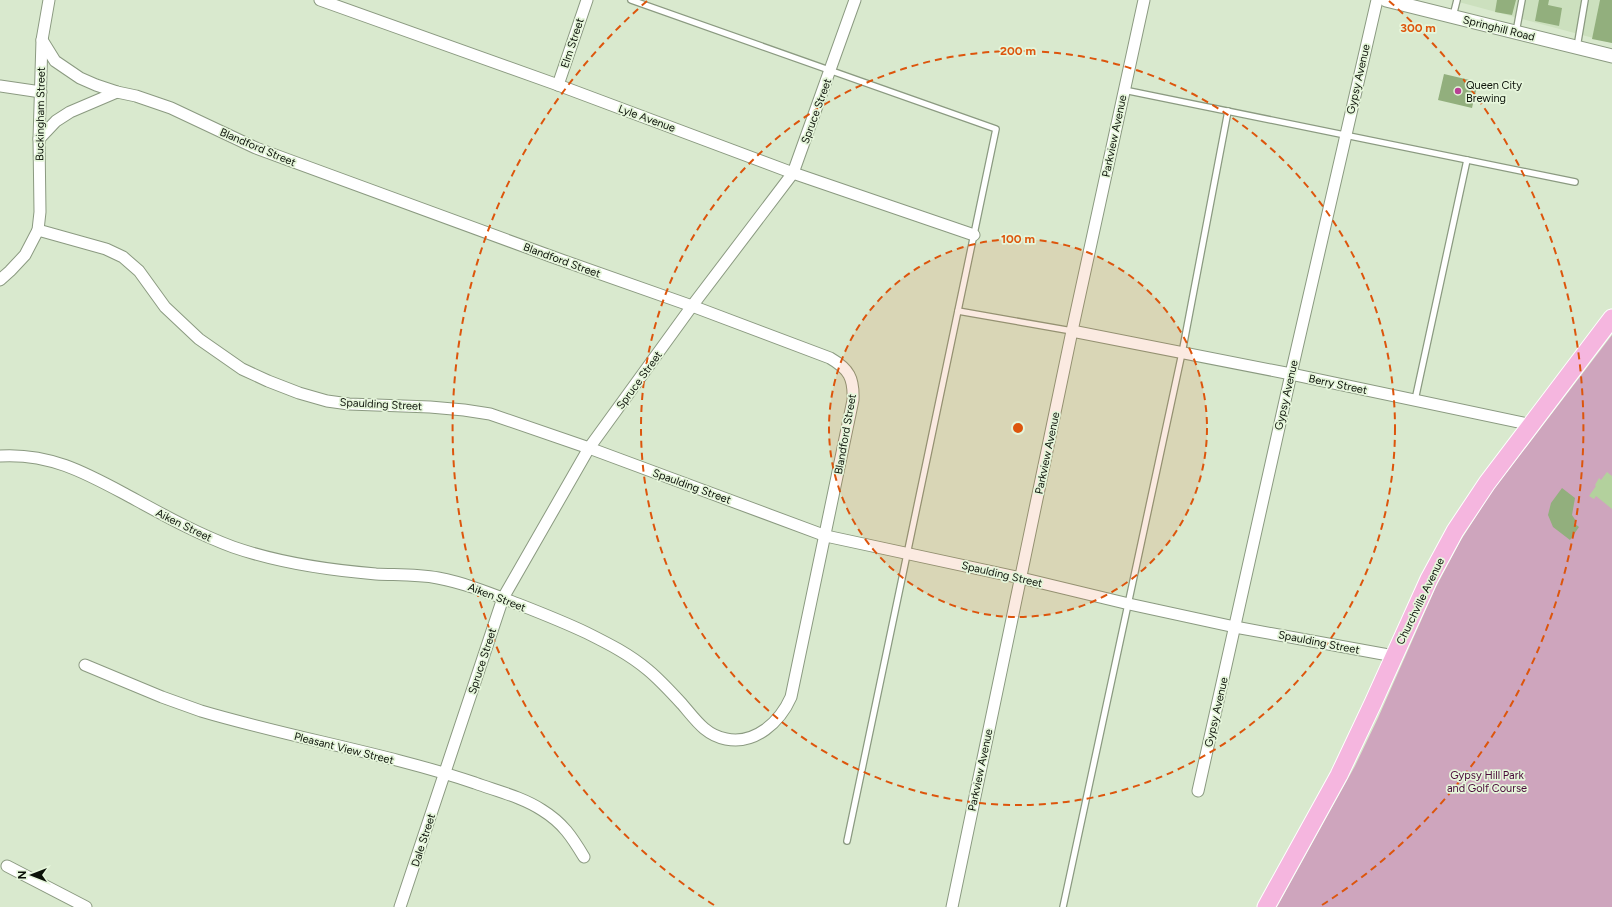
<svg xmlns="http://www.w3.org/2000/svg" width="1612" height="907" viewBox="0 0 1612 907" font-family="Figtree,sans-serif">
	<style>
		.built { fill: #cce0be }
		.green { fill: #cea5bd }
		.water { fill: #b3d19d }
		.building { fill: #92af7d }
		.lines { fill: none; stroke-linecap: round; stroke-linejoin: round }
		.service-casing { stroke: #8b9a81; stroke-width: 8 }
		.minor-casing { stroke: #8b9a81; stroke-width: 13 }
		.tertiary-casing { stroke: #8b9a81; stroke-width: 15 }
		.primary-casing { stroke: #fff; stroke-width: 19 }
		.service { stroke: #fff; stroke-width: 5.5 }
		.minor { stroke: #fff; stroke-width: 11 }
		.tertiary { stroke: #fff; stroke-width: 13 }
		.primary { stroke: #f5b6df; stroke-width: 17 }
		.ring { fill: none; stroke: #dd550c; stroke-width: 2; stroke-dasharray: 7 5 }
		.poi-dot { fill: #b84094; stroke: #e6f6db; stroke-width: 1.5 }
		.labels { text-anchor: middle; stroke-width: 3.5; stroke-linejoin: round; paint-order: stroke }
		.street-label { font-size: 11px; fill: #0c1209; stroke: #e6f6db }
		.poi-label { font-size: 11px; fill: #0c1209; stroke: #e6f6db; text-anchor: start }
		.park-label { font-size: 11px; fill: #490838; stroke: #e6f6db }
		.centre { fill: #dd550c; stroke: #e6f6db; stroke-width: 2 }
		.ring-label { font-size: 12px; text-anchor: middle; font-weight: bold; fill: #dd550c; stroke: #e6f6db; stroke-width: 3.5; stroke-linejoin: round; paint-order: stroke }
	</style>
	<rect width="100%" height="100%" fill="#d9e9ce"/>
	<!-- built -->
	<polygon class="built" points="1455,0 1612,0 1612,43 1455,1"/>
	<!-- green -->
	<polygon class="green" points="1612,335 1612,907 1277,907 1355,766 1378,718 1436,587 1461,540 1491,493"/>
	<!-- water -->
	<polygon class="water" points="1607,472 1612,476 1612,509 1596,496 1594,499 1589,496 1596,486 1595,485 1599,478 1601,480"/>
	<!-- building -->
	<g class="building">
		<polygon points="1497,0 1516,0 1512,15 1495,12"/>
		<polygon points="1539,0 1549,0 1548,5 1562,8 1559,26 1535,21"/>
		<polygon points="1600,0 1612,0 1612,43 1592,39"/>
		<polygon points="1444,74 1478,82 1472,108 1438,100"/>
		<polygon points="1562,488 1575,498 1572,515 1576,521 1574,523 1579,527 1570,540 1553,527 1548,515 1551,503"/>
	</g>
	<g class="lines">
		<!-- service casing -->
		<g class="service-casing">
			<g id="service">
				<polyline points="631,0 996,129 847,841"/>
				<polyline points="1453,16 1457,0"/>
				<polyline points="1516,32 1522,0"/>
				<polyline points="1577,47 1585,0"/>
				<polyline points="1124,90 1575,182"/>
				<polyline points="958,311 1072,331"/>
				<polyline points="1415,400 1467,160"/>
				<polyline points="1063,907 1182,353 1228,111"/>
			</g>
		</g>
		<!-- minor casing -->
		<g class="minor-casing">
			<g id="minor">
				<polyline points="320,0 558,85 793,173 974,235"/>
				<polyline points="558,85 587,0"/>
				<polyline points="0,86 41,92"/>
				<polyline points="39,139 56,121 70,112 117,92"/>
				<polyline points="38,230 106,249 123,257 139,271 165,307 199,339 242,369 268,381 299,393 327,401 349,404 430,407 464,410 490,414 589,448 826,536 1021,578 1129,604 1235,627 1394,656"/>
				<polyline points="0,280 10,271 25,255 38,230 40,212 39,139 42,40 49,0"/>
				<polyline points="1072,331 1291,374 1532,425"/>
				<path d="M0,456C49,453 84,472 125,494C160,513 195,533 233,547C279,563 327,570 376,574C396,575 417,574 438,578C465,583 492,594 518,604C541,613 564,622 587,633C609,644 629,654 648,670C660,680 671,692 682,704C695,719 705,735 726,739C755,745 780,722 791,697L853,400C854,378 849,369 830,358L692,306L553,257L256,148L171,108L136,96L117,92L96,85L80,78L55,61L42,40"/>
				<path d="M85,665L162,697L201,711C292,738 386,753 475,783C497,791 522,797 542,810C563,823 572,837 584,857"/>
				<polyline points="1198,791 1291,374 1377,0"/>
				<polyline points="7,866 86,907"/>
				<polyline points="400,907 503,598 589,448 692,306 793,173 855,0"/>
				<polyline points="952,907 1072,331 1144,0"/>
			</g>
		</g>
		<!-- tertiary casing -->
		<g class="tertiary-casing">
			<polyline id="tertiary" points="1386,0 1612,56"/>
		</g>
		<!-- primary casing -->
		<g class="primary-casing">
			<polyline id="primary" points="1266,907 1339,775 1373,703 1429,579 1455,531 1487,483 1612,318"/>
		</g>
		<!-- service -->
		<use href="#service" class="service"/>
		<!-- minor -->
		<use href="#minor" class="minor"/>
		<!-- tertiary -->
		<use href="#tertiary" class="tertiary"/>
		<!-- primary -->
		<use href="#primary" class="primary"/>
	</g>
	<!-- distance rings -->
	<circle cx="1018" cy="428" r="189" fill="#dd550c" fill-opacity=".12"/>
	<g class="ring">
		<circle cx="1018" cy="428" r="189"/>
		<circle cx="1018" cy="428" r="377"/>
		<path d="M714 905A566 566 0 0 1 647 1M1389 1A566 566 0 0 1 1322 905"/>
	</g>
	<!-- markers -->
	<circle class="poi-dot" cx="1458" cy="91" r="4"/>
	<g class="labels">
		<!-- street labels -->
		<g class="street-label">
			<text transform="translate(1499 28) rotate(14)" y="4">Springhill Road</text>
			<text transform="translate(572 43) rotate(-72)" y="4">Elm Street</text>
			<text transform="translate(1358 79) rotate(-77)" y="4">Gypsy Avenue</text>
			<text transform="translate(816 111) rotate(-70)" y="4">Spruce Street</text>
			<text transform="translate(40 114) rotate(-89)" y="4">Buckingham Street</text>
			<text transform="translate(647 118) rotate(20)" y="4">Lyle Avenue</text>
			<text transform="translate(1114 136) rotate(-78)" y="4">Parkview Avenue</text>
			<text transform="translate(258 147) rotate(23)" y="4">Blandford Street</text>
			<text transform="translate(562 260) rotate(20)" y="4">Blandford Street</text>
			<text transform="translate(639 380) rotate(-54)" y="4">Spruce Street</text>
			<text transform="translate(1338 384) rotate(12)" y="4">Berry Street</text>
			<text transform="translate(1286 395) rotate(-77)" y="4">Gypsy Avenue</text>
			<text transform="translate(381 404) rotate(3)" y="4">Spaulding Street</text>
			<text transform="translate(845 434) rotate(-80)" y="4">Blandford Street</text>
			<text transform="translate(1047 453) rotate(-78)" y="4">Parkview Avenue</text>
			<text transform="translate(692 486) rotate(20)" y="4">Spaulding Street</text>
			<text transform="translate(184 525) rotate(26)" y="4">Aiken Street</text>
			<text transform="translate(1002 574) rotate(13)" y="4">Spaulding Street</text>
			<text transform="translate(497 597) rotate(21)" y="4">Aiken Street</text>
			<text transform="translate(1420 601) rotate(-64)" y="4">Churchville Avenue</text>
			<text transform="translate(1319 642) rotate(11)" y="4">Spaulding Street</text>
			<text transform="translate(482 661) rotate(-72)" y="4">Spruce Street</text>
			<text transform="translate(1216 712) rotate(-77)" y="4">Gypsy Avenue</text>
			<text transform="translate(344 748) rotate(14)" y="4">Pleasant View Street</text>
			<text transform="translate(980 770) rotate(-78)" y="4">Parkview Avenue</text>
			<text transform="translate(423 840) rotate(-72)" y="4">Dale Street</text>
		</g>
		<!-- poi labels -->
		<g class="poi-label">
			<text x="1466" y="89">Queen City<tspan x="1466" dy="13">Brewing</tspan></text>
		</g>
		<!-- park labels -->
		<g class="park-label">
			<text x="1487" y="779">Gypsy Hill Park<tspan x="1487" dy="13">and Golf Course</tspan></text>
		</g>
	</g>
	<circle cx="1018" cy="428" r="6" class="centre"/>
	<g class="ring-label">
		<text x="1418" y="32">300 m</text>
		<text x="1018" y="55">200 m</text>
		<text x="1018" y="243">100 m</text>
	</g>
	<!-- north arrow -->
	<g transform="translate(32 875) rotate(270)" stroke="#e6f6db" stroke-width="3" paint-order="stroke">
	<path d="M0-3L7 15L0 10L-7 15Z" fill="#0c1209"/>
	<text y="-6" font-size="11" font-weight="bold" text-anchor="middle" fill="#0c1209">N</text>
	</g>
</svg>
